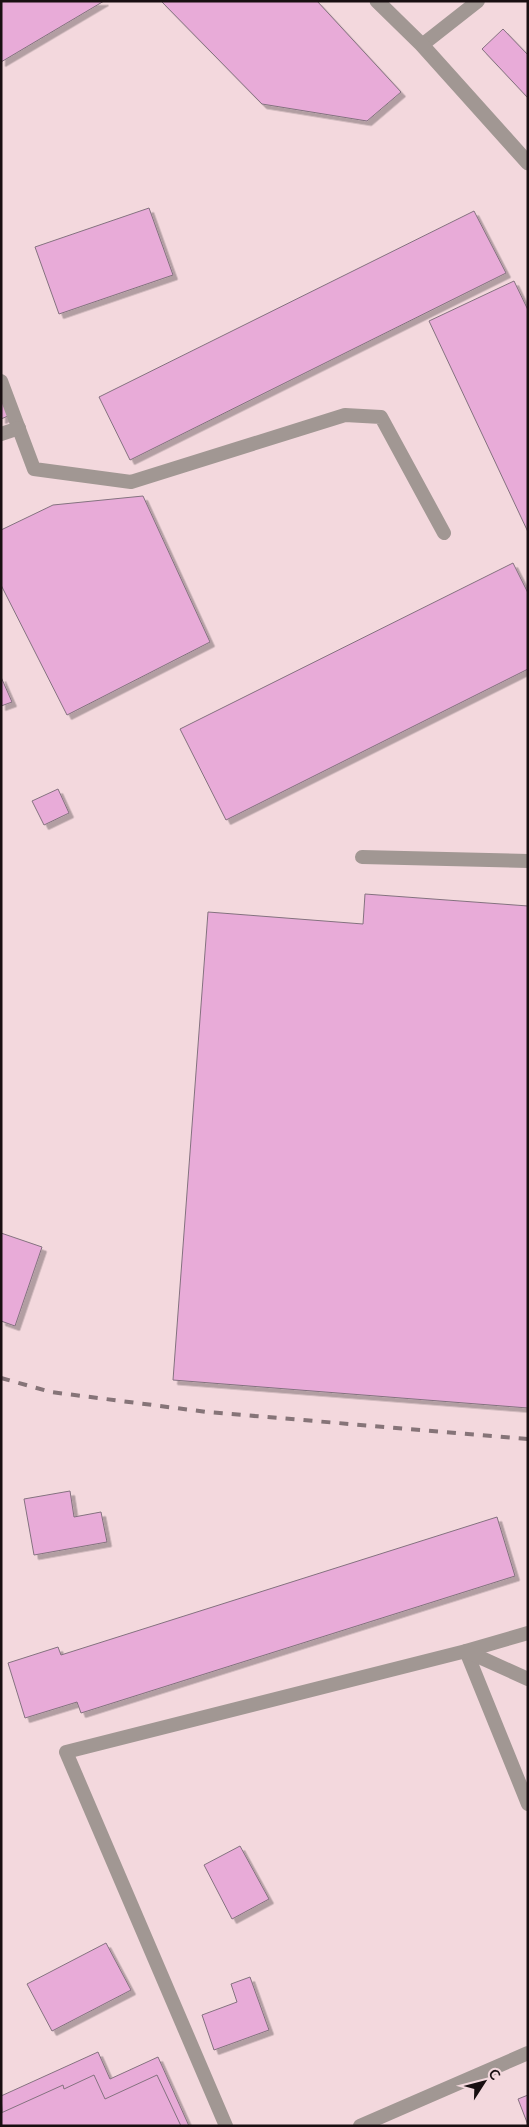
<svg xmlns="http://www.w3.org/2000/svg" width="529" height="2127" viewBox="0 0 529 2127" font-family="Lato,sans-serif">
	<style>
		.building { fill: #e8abd8; stroke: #84727f; filter: url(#shadow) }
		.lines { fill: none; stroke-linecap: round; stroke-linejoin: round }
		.service { stroke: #a19793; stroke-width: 14 }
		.tertiary { stroke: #a19793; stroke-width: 15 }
		.rail { stroke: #867478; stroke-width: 4; stroke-dasharray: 9 9; stroke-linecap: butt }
	</style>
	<defs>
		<filter id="shadow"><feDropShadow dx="4.5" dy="4.5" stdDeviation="0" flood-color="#0004"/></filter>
	</defs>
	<rect width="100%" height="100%" fill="#f3d8dd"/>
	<!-- building -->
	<g class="building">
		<polygon points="1,1 104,1 1,62"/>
		<polygon points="161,1 317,1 401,92 367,121 262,104"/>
		<polygon points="503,29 528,55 528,98 482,49"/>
		<polygon points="149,208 173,275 59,314 35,247"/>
		<polygon points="474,211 506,273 130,460 99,397"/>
		<polygon points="514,281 528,310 528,532 429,321"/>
		<polygon points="1,397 8,416 1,419"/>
		<polygon points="143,496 210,642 67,715 1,585 1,530 53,505"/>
		<polygon points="513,563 528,593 528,669 226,820 180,729"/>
		<polygon points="1,677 12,702 1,706"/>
		<polygon points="58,789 69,813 44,825 32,801"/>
		<polygon points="365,894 528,906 528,1408 173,1380 208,912 363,924"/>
		<polygon points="1,1233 42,1247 15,1326 1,1321"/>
		<polygon points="70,1491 74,1517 101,1512 107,1542 34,1555 24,1499"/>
		<polygon points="497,1517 515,1576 81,1713 77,1702 25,1718 8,1663 58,1647 61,1655"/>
		<polygon points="240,1846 269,1899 232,1919 204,1865"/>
		<polygon points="106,1943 131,1990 52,2031 27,1984"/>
		<polygon points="250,1977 269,2030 214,2050 202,2015 237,2002 231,1984"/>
		<polygon points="98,2052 110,2079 158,2057 189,2126 3,2126 1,2096"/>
		<polygon points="94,2075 105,2099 157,2075 181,2126 1,2126 1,2113 63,2085 64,2089"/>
		<polygon points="528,2095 528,2125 518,2099"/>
	</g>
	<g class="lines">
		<!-- service -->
		<g class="service">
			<polyline points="422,45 478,1"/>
			<polyline points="1,381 34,469 131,482 345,415 381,417 444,533"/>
			<polyline points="1,434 19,428"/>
			<polyline points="362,857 528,861"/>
			<polyline points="528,1633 466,1651 528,1804"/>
			<polyline points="226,2126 66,1752 466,1651 528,1679"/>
			<polyline points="360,2126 528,2053"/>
		</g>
		<!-- tertiary -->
		<polyline class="tertiary" points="377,1 422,45 528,163"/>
		<!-- rail -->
		<polyline class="rail" points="1,1378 51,1392 207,1412 528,1439"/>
	</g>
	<!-- border -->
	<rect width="529" height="2127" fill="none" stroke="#180f11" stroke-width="5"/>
	<!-- north arrow -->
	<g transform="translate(484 2082) rotate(54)" stroke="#f3d8dd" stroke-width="4" paint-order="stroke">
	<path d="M0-4L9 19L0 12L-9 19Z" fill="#180f11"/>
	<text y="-8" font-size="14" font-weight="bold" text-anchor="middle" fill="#180f11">С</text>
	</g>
</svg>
